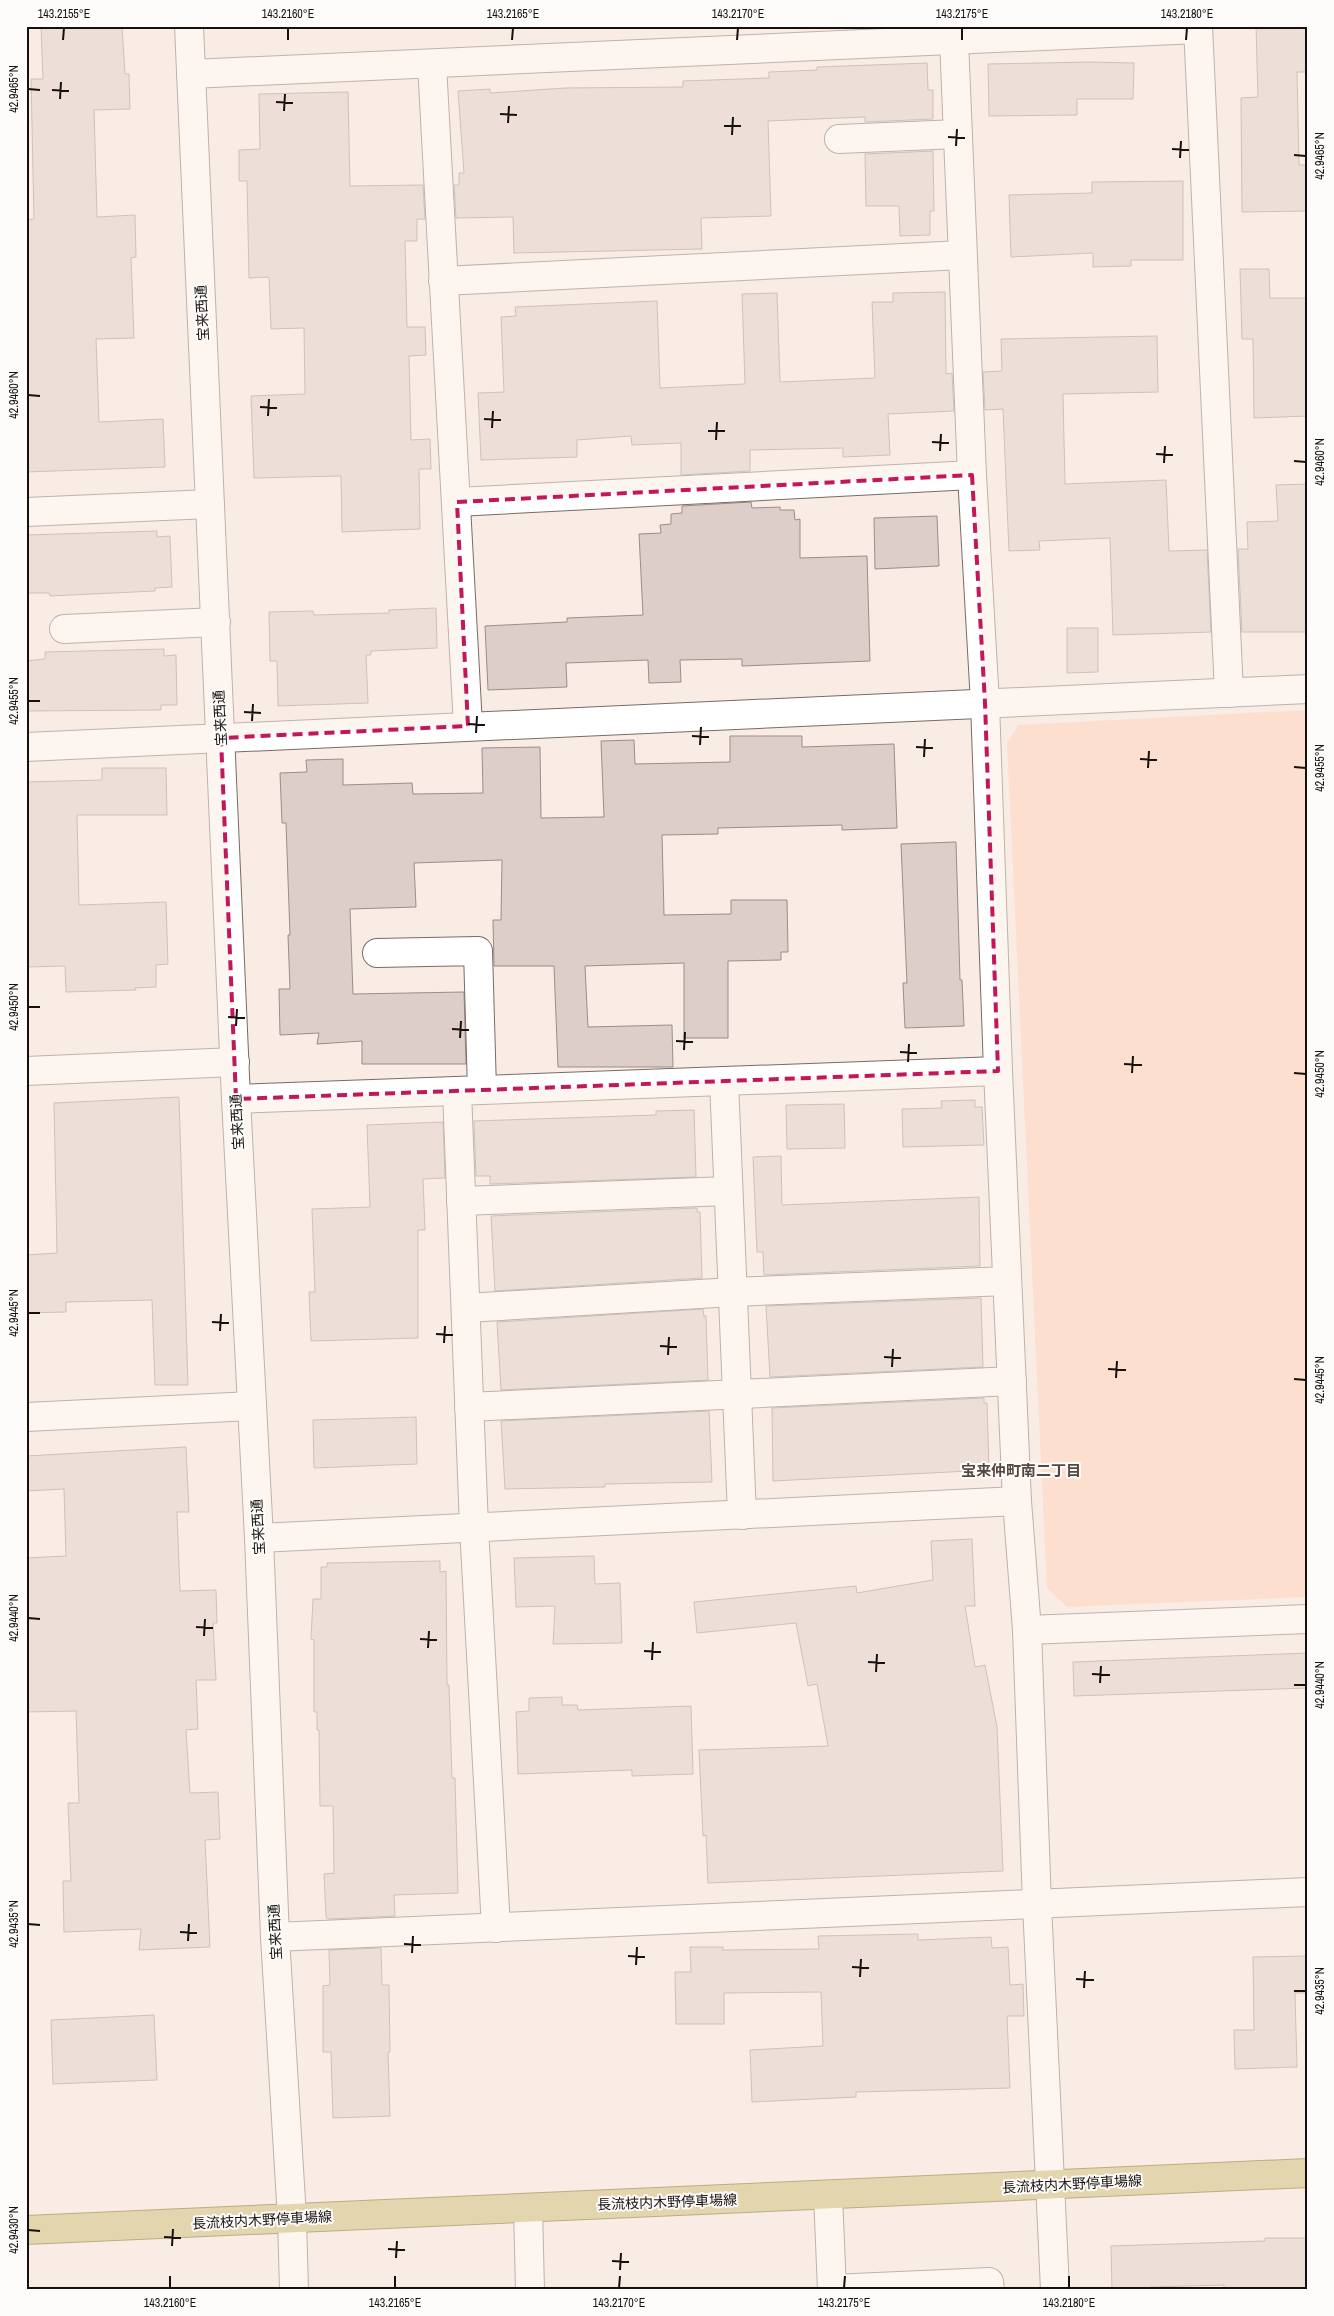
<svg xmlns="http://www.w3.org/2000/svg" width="1334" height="2316" viewBox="0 0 1334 2316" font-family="'Archivo Narrow','Noto Sans JP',sans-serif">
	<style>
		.green { fill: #fecfb4 }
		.building { fill: #ddcec9; stroke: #9b8d88 }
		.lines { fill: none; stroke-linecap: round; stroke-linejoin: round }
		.minor-casing { stroke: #776c65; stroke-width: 30 }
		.major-casing { stroke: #725f0d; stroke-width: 30 }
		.minor { stroke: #fff; stroke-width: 28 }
		.major { stroke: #c8b86d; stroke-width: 28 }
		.marked { fill: none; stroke: #c2185b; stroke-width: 4; stroke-dasharray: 10 6; stroke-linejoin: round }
		.ticks { fill: none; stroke: #16110f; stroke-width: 2 }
		.labels { text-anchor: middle; stroke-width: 4; stroke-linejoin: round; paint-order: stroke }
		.street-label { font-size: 14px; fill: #16110f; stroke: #fefcfa }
		.neighbourhood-label { font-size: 15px; font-weight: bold; fill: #534842; stroke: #fefcfa }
		.neatline { fill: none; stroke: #16110f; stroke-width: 2 }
		.ticks-label { font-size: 12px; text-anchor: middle; fill: #16110f }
	</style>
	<rect width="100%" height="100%" fill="#f9ece4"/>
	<!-- green -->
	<polygon class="green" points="1308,710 1308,1597 1067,1607 1047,1588 1007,744 1018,725"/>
	<!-- building -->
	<g class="building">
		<polygon points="41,26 122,26 125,74 129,74 130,109 94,110 97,217 135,215 136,257 131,258 134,338 96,339 99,422 163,419 165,467 26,472 26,220 34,219 31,79 43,79"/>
		<polygon points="1308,26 1308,72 1297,72 1299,165 1308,165 1308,211 1242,212 1241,98 1258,97 1256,27"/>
		<polygon points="1090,62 1134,63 1133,99 1077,99 1077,115 989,116 988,64"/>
		<polygon points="927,63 928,90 933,90 933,119 865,122 865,117 768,121 771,216 701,218 702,249 514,253 513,217 456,218 454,185 459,185 459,173 464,173 458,91 490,89 490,93 565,88 683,87 683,81 769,78 769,72 817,70 817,67"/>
		<polygon points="348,92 350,186 423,185 425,219 417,219 417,241 405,241 407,327 425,327 426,355 409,356 411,440 430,439 431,469 419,469 420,529 342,532 341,476 254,478 251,396 305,394 304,328 271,329 269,277 249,278 247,181 239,181 239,150 260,149 259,94"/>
		<polygon points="933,151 934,211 930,211 930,235 900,236 899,206 866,206 865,154"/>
		<polygon points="1183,181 1183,260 1131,260 1131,266 1093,267 1093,253 1011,257 1009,195 1092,193 1092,182"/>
		<polygon points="1240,269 1269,269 1270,298 1308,298 1308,416 1254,418 1253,339 1242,339"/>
		<polygon points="945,292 946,374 952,373 954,411 888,414 890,455 843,457 843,448 750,450 750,471 681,475 681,443 632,445 631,436 577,440 577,457 481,460 478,393 504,392 501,317 516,316 515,307 657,301 660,388 745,384 742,294 777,293 780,382 875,378 872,302 893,302 893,293"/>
		<polygon points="1157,336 1158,392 1063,394 1065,484 1166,480 1169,551 1207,550 1211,632 1113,635 1110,538 1039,541 1040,550 1009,551 1003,409 985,410 983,372 1002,371 1001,339"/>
		<polygon points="1308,484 1308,559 1306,559 1308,632 1242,632 1238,549 1248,549 1247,522 1278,521 1276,485"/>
		<polygon points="751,502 752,508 780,507 780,510 794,510 795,520 800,519 800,558 867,556 870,661 742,666 742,659 680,660 681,682 649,683 648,660 566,663 567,687 488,690 485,626 567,622 567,618 643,615 639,534 661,533 660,525 671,524 671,514 682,513 682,506"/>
		<polygon points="937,516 939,566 875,569 874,518"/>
		<polygon points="157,531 157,537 170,536 172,587 155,588 155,591 50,596 49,593 26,593 26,535"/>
		<polygon points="436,608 437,648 371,651 371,655 366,655 368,703 278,706 277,661 270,661 269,612 313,611 314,615 389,613 389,610"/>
		<polygon points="1067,628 1098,628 1098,672 1067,673"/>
		<polygon points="164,649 164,656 176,655 177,705 161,705 161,710 26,711 26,661 45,659 45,652"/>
		<polygon points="730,736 802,736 802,747 894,744 897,828 842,830 842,825 718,828 718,834 662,835 664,915 731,914 731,900 787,900 788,952 781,952 781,960 728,961 728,1038 684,1038 684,963 585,966 588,1027 672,1025 673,1067 558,1067 554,966 494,966 493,920 501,920 502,860 414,863 416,907 350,909 353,994 464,992 466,1064 362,1064 362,1041 317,1044 319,1033 280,1035 279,989 290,989 288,935 290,935 286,823 282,823 280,773 307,772 306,760 343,759 343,785 412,783 413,794 483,793 482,748 540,747 541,818 604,817 601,741 634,740 635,764 730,762"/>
		<polygon points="102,768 166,768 167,815 77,815 79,905 166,902 168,964 156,965 156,987 135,988 136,990 66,992 65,966 26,967 26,782 102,780"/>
		<polygon points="956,842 960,980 962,980 964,1026 905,1028 903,983 907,983 901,844"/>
		<polygon points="179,1097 188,1385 155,1385 152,1300 66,1302 66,1312 26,1313 26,1255 57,1253 54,1103"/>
		<polygon points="975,1100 975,1107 982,1107 984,1145 903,1147 902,1109 942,1108 941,1101"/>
		<polygon points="844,1104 845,1148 787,1149 786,1105"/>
		<polygon points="694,1110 696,1177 490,1184 490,1176 476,1176 474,1121 656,1115 656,1111"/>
		<polygon points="443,1122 445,1178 423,1179 425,1230 418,1230 418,1338 311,1341 309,1292 315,1292 312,1209 370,1207 367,1125"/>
		<polygon points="781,1156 782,1205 979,1197 980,1266 764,1275 763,1252 757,1252 753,1157"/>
		<polygon points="697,1208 697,1212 700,1212 702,1278 495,1291 491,1216"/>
		<polygon points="981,1298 983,1367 770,1377 766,1306"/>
		<polygon points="703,1309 704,1316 706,1316 708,1380 501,1390 497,1322"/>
		<polygon points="984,1398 984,1403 987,1403 989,1470 773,1481 772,1408"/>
		<polygon points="709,1411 712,1482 605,1484 605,1487 505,1489 501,1421"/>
		<polygon points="416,1417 417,1464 314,1468 313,1420"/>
		<polygon points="186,1447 189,1512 177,1512 180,1591 216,1590 217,1623 213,1623 216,1680 196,1680 198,1729 186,1730 190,1793 218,1792 220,1839 205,1840 210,1947 139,1950 141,1929 64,1932 63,1881 71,1881 68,1803 79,1803 76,1711 26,1712 26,1558 66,1556 64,1489 26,1491 26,1456"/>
		<polygon points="972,1539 975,1606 965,1606 975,1667 985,1665 997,1727 1003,1871 708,1883 706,1835 703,1836 699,1750 828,1746 817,1684 808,1686 796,1623 697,1633 694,1602 856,1586 857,1593 933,1580 931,1541"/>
		<polygon points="594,1556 595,1584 620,1583 622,1643 553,1644 555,1606 516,1607 514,1558"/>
		<polygon points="440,1561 440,1572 446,1571 447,1685 449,1685 452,1778 455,1778 458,1893 394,1895 395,1916 328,1919 326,1917 324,1874 334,1873 333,1806 320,1806 319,1730 317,1730 317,1712 314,1712 314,1640 311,1639 313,1599 321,1599 321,1567 327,1567 327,1563"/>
		<polygon points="1308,1653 1308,1688 1074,1696 1073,1662"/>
		<polygon points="562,1697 562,1705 577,1705 578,1710 691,1706 693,1774 632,1776 632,1770 518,1774 516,1712 529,1711 529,1698"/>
		<polygon points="918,1934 918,1940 991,1937 992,1948 1008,1947 1010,1985 1023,1984 1024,2016 1007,2016 1010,2088 856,2092 856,2097 752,2102 750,2050 823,2046 821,1992 724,1993 724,2024 676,2024 675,1972 691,1972 690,1947 723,1947 723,1950 819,1949 818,1936"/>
		<polygon points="381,1948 382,1985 389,1985 390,2052 388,2052 390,2116 333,2118 331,2052 323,2052 323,1986 330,1985 329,1950"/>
		<polygon points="1308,1956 1308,1993 1295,1993 1297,2067 1235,2069 1234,2030 1254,2030 1253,1957"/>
		<polygon points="154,2015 157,2080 53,2084 51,2020"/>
		<polygon points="1265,2238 1308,2238 1308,2288 1224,2289 1224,2285 1150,2287 1150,2290 1112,2290 1111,2246 1265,2241"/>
	</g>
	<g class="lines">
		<!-- minor casing -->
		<g class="minor-casing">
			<g id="minor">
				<polyline points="189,26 236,1099 259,1538 275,1937 292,2218 294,2290"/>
				<polyline points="1198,26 1229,693"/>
				<polyline points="954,40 972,475 985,703 998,1071 1017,1501 1027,1630 1037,1904 1055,2290"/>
				<polyline points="432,64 468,726"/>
				<polyline points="191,74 1198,29"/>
				<polyline points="839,139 958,134"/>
				<polyline points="443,281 962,255"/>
				<polyline points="457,502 972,475"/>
				<polyline points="26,512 210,504"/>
				<polyline points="64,629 216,622"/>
				<polyline points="26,747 1308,689"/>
				<polyline points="377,953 478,951 482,1090"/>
				<polyline points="26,1071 235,1062"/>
				<polyline points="724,1081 742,1515"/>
				<polyline points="457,1091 474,1527 496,1928"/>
				<polyline points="236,1099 998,1071"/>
				<polyline points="461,1201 728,1191"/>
				<polyline points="466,1308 733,1292 1007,1281"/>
				<polyline points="469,1407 1012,1381"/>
				<polyline points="26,1417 252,1406"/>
				<polyline points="259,1538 1017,1501"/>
				<polyline points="1027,1630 1308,1619"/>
				<polyline points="275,1937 1308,1892"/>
				<polyline points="828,2195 832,2290"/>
				<polyline points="528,2208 530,2290"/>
				<polyline points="832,2289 989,2282 990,2290"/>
			</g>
		</g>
		<!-- major casing -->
		<g class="major-casing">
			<polyline id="major" points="26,2230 1308,2173"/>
		</g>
		<!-- minor -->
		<use href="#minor" class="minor"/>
		<!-- major -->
		<use href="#major" class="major"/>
	</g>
	<!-- marked area -->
	<path d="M0 0H1334V2316H0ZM972,475L985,703L998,1071L236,1099L221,738L468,726L457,502Z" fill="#f9ece4" fill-opacity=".55" fill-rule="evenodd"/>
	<path class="marked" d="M972,475L985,703L998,1071L236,1099L221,738L468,726L457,502Z"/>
	<!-- ticks -->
	<path class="ticks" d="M63,40L64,28M288,40V28M512,40L513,28M737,40L738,28M962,40V28M1186,40L1187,28M28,89L40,90M52,90L69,91M60,99L61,82M276,102L293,103M284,111L285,94M500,114L517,115M508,123L509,106M724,126H741M732,135L733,117M948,137L965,138M956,146L957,129M1172,149L1189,150M1294,155L1306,156M1180,158L1181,141M28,395L40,396M260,407L277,408M268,416L269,399M484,419L501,420M492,428L493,411M708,431H725M716,440L717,422M932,442L949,443M940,451L941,434M1156,454L1173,455M1294,461L1306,462M1164,463L1165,446M28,701H40M244,712L261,713M252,721L253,704M468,724L485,725M476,733L477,716M692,736L709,737M700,745L701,727M916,747L933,748M924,757L925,739M1140,759L1157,760M1294,767L1306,768M1148,768L1149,751M28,1007H40M228,1017L245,1018M236,1026L237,1009M452,1029L469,1030M460,1038L461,1021M676,1041L693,1042M684,1050L685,1032M900,1052L917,1053M908,1062L909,1044M1124,1064L1142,1065M1132,1073L1133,1056M1294,1073L1306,1074M28,1313H40M212,1322L229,1323M220,1331L221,1314M436,1334L453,1335M444,1343L445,1326M660,1346L677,1347M668,1355L669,1337M884,1357L901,1358M892,1367L893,1349M1108,1369L1126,1370M1116,1378L1117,1361M1294,1379L1306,1380M28,1618L40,1619M196,1627L213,1628M204,1636L205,1619M420,1639L437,1640M428,1648L429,1631M644,1651L661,1652M652,1660L653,1642M868,1662L885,1663M876,1672L877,1654M1092,1674L1110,1675M1100,1683L1101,1666M1294,1685H1306M28,1924L40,1925M180,1932L197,1933M188,1941L189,1924M404,1944L421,1945M412,1953L413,1936M628,1956L645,1957M636,1965L637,1947M852,1967L869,1968M860,1977L861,1959M1076,1979L1094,1980M1084,1988L1085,1971M1294,1991H1306M28,2230L40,2231M164,2237L181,2238M172,2246L173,2229M388,2249L405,2250M396,2258L397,2241M612,2261L629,2262M620,2270L621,2253M170,2288V2276M395,2288V2276M619,2288L620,2276M844,2288L845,2276M1069,2288V2276"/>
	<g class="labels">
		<!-- street labels -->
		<g class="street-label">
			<text transform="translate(202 313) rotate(-93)" y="5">宝来西通</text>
			<text transform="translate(220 718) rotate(-93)" y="5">宝来西通</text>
			<text transform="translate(237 1122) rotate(-93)" y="5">宝来西通</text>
			<text transform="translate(258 1527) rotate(-93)" y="5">宝来西通</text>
			<text transform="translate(275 1932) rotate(-93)" y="5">宝来西通</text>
			<text transform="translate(1072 2184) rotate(-3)" y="5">長流枝内木野停車場線</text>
			<text transform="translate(667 2202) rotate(-2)" y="5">長流枝内木野停車場線</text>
			<text transform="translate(262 2220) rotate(-3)" y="5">長流枝内木野停車場線</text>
		</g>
		<!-- neighbourhood labels -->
		<g class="neighbourhood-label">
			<text x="1021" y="1476">宝来仲町南二丁目</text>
		</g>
	</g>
	<!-- border -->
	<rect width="1334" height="2316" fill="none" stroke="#fefcfa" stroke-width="55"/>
	<rect x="28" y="28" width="1278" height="2260" class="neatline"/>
	<g class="ticks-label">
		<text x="64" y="18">143.2155°E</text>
		<text x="288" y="18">143.2160°E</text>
		<text x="513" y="18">143.2165°E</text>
		<text x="738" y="18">143.2170°E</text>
		<text x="962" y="18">143.2175°E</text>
		<text x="1187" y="18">143.2180°E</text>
		<text transform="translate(14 89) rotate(-90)" y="4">42.9465°N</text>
		<text transform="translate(1320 156) rotate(-90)" y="4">42.9465°N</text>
		<text transform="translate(14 395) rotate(-90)" y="4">42.9460°N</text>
		<text transform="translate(1320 462) rotate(-90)" y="4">42.9460°N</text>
		<text transform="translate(14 701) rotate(-90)" y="4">42.9455°N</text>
		<text transform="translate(1320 768) rotate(-90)" y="4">42.9455°N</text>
		<text transform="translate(14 1007) rotate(-90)" y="4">42.9450°N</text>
		<text transform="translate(1320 1074) rotate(-90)" y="4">42.9450°N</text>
		<text transform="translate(14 1313) rotate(-90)" y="4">42.9445°N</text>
		<text transform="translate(1320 1380) rotate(-90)" y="4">42.9445°N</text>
		<text transform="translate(14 1618) rotate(-90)" y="4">42.9440°N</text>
		<text transform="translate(1320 1685) rotate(-90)" y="4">42.9440°N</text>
		<text transform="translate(14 1924) rotate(-90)" y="4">42.9435°N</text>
		<text transform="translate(1320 1991) rotate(-90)" y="4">42.9435°N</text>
		<text transform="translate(14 2230) rotate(-90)" y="4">42.9430°N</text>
		<text x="170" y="2307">143.2160°E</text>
		<text x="395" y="2307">143.2165°E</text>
		<text x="619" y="2307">143.2170°E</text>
		<text x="844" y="2307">143.2175°E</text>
		<text x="1069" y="2307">143.2180°E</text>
	</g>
</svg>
